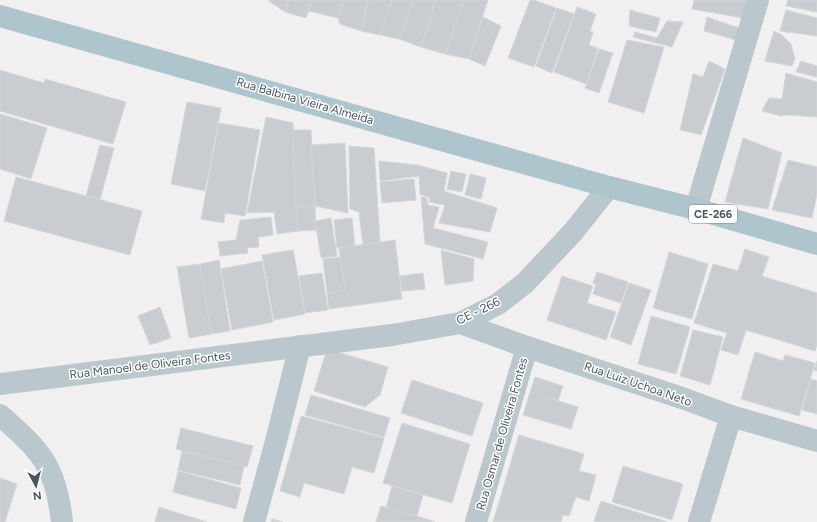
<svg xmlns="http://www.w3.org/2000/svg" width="817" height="522" viewBox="0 0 817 522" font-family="Figtree,sans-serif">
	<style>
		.building { fill: #c9cdd2; stroke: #d3d7da }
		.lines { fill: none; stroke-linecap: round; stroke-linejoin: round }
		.minor { stroke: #bac7cc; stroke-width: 22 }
		.major { stroke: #aec5ce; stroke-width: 22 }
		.labels { text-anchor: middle; stroke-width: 3; stroke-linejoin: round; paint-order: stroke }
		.shield { fill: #fff; stroke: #7e898e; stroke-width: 1 }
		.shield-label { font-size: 11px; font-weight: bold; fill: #47575d }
		.street-label { font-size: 12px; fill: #47575d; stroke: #fff }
	</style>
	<rect width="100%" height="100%" fill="#f1efef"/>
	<!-- building -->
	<g class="building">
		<polygon points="269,0 289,0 285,12 269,1"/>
		<polygon points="289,0 312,0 306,18 285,12"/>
		<polygon points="312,0 343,0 338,18 308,11"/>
		<polygon points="343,0 368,0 361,31 340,24 338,18"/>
		<polygon points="368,0 392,0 380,35 361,31"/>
		<polygon points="392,0 413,0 399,39 380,35"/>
		<polygon points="413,0 436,0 421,47 399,39"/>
		<polygon points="436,0 464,0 445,54 421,47"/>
		<polygon points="464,0 488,0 469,59 445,54"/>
		<polygon points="530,0 534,0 556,8 534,67 508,58"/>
		<polygon points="694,0 749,0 743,18 692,9"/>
		<polygon points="788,0 817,0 817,12 786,6"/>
		<polygon points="577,7 596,14 590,31 593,32 589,45 598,48 586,84 554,72"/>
		<polygon points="557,8 574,14 552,73 536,66"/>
		<polygon points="630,10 660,18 656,32 629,26"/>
		<polygon points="786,10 817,18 817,36 780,31"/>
		<polygon points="483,17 501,26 485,66 469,59"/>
		<polygon points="707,17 742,29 740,41 704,31"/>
		<polygon points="667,21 683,22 672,47 633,37 635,32 657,38"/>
		<polygon points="774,31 782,35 791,44 795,59 792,66 765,61"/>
		<polygon points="627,40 664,47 644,113 608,102"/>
		<polygon points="599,49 613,53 599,93 585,88"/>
		<polygon points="709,61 725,69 701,135 680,130 693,74 703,77"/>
		<polygon points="801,61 817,66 817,77 796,72"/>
		<polygon points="0,70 44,83 45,79 126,102 113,144 0,111"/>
		<polygon points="786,73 817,82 817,117 788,115 781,116 762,111 769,98 782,99"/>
		<polygon points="187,102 221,108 205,191 171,184"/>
		<polygon points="0,114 47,128 31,179 0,169"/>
		<polygon points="266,117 293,123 298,231 277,234 274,212 247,213"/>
		<polygon points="219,123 260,130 245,216 225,213 224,223 201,219"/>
		<polygon points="293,130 311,130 315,206 296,207"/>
		<polygon points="743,138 782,153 768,209 725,202"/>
		<polygon points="345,143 348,213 315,206 311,145"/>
		<polygon points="100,145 114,148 100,200 86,196"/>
		<polygon points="349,146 374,148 380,242 363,245 359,212 350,209"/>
		<polygon points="788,160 817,167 817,194 812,218 772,210"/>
		<polygon points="379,161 417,165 447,173 444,191 497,208 490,232 439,223 445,205 429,202 430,198 420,194 419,176 380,181"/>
		<polygon points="451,171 466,174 462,192 447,189"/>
		<polygon points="470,174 486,178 481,199 465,195"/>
		<polygon points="16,177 142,211 130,255 4,221"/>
		<polygon points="414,179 416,200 382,203 380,182"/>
		<polygon points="421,197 427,198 428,205 439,207 433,228 488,242 483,259 425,244"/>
		<polygon points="315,206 316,230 298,231 296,207"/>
		<polygon points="271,217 273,235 258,237 259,247 247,248 248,253 220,256 218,242 236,240 240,220"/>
		<polygon points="331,218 337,256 321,258 315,221"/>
		<polygon points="352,218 355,246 337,248 334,220"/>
		<polygon points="395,240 402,299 329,309 327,293 345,290 339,248"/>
		<polygon points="745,249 769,257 762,276 817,293 817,345 815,351 746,330 738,355 721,350 727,333 694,323 713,264 738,271"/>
		<polygon points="293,250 305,314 274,320 262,255"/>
		<polygon points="441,250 474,259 473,281 445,285"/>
		<polygon points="669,252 708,264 692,319 653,308"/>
		<polygon points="341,257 345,290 327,293 323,259"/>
		<polygon points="219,260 230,331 211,334 200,264"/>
		<polygon points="262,261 273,322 232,330 221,269"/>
		<polygon points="200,264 211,334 189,338 177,267"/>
		<polygon points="597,272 628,282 621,303 593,294 596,285 593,283"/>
		<polygon points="322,273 328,310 305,313 299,276"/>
		<polygon points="423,273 425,289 402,291 400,276"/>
		<polygon points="562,276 593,286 587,303 616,312 606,340 547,320"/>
		<polygon points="629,283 651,290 631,345 610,337"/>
		<polygon points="160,307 171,338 150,345 138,316"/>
		<polygon points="651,316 690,327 676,374 638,364"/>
		<polygon points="693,330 723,337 710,385 680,376"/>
		<polygon points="327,349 388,367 380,395 365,407 314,391"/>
		<polygon points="755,352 783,361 785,355 815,363 799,416 741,399"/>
		<polygon points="817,361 817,371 814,370"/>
		<polygon points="535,377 563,386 558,401 530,392"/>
		<polygon points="811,379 817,381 817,414 802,410"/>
		<polygon points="412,380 483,403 472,436 401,413"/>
		<polygon points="530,392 578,407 571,429 523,415"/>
		<polygon points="311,395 390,418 384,437 305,415"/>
		<polygon points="301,416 384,438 374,473 352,467 344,494 304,483 300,497 280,491"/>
		<polygon points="402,423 470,444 452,503 383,483"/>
		<polygon points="181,428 253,446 247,467 176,449"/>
		<polygon points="519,435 584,454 579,471 596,475 589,501 576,497 569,516 563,515 561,522 493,522"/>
		<polygon points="182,451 244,466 240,485 178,470"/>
		<polygon points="623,466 683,484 672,520 612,502"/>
		<polygon points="178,471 241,488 236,509 173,492"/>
		<polygon points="0,478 17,484 5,522 0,522"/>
		<polygon points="392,486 423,495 417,516 386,508"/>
		<polygon points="601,501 668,522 599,522 594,521"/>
		<polygon points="381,506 417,516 435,522 376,522"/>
		<polygon points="159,507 207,522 155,522"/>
		<polygon points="272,519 283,522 271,522"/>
	</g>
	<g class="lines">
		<!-- minor -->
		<g class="minor">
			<polyline points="696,209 758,0"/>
			<polyline points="460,323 527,347 682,398 731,416 817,441"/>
			<polyline points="0,384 392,335 460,323 498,304 525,283 573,232 609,187"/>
			<path d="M0,415C41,451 56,466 62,522"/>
			<polyline points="254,522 275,445 300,346"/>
			<polyline points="476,522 527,347"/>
			<polyline points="699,522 731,416"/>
		</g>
		<!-- major -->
		<polyline class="major" points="0,16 609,187 696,209 817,244"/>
	</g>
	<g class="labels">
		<!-- shield labels -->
		<rect class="shield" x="689" y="205" width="48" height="18" rx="3"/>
		<g class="shield-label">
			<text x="713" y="218">CE-266</text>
		</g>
		<!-- street labels -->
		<g class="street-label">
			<text transform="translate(305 101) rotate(16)" y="4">Rua Balbina Vieira Almeida</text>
			<text transform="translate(478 311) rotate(-26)" y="4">CE - 266</text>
			<text transform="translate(150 365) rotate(-7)" y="4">Rua Manoel de Oliveira Fontes</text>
			<text transform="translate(638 384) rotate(19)" y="4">Rua Luiz Uchoa Neto</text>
			<text transform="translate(502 434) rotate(-74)" y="4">Rua Osmar de Oliveira Fontes</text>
		</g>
	</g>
	<!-- north arrow -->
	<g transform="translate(36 486) rotate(173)" stroke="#ffffff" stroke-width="3" paint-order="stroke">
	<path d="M0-3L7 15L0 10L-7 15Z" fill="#47575d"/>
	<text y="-6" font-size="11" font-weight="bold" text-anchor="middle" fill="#47575d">N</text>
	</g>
</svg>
